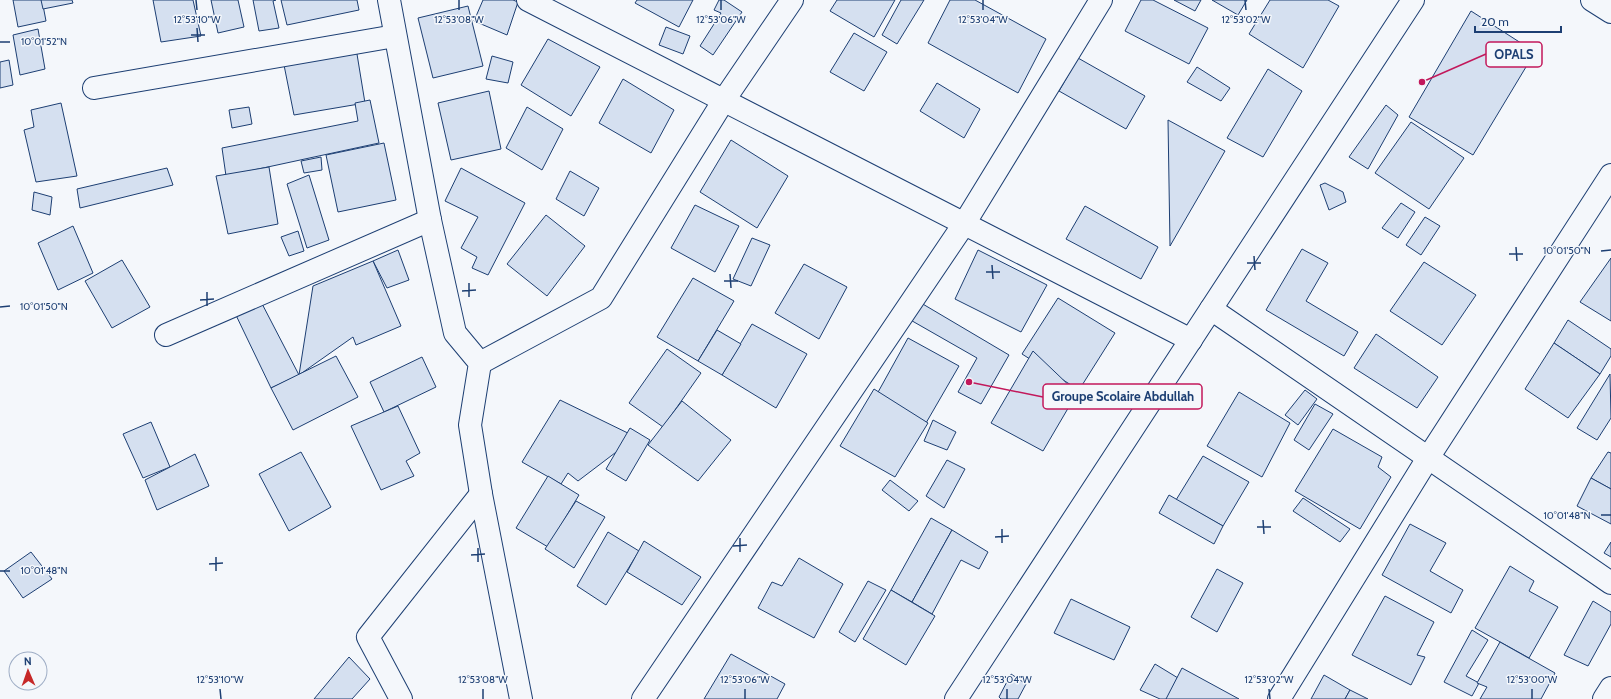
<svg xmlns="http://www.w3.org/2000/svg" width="1611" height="699" viewBox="0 0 1611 699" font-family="Cabin,sans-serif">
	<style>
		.building { fill: #d5e0f0; stroke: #1d3f73 }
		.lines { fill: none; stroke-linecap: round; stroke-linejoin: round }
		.minor-casing { stroke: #1d3f73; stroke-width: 24 }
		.tertiary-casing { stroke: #1d3f73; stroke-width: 24 }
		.secondary-casing { stroke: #1d3f73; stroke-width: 24 }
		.minor { stroke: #f4f7fb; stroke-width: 22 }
		.tertiary { stroke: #f4f7fb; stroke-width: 22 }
		.secondary { stroke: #f4f7fb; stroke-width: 22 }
		.ticks { fill: none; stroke: #1d3f73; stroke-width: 1.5 }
		.ticks-label { font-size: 10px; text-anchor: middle; fill: #1d3f73; stroke: #f4f7fb; stroke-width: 3; stroke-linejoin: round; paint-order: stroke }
		.leader { fill: none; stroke: #c2185b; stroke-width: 1.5 }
		.callout-dot { fill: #c2185b; stroke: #f4f7fb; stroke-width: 1.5 }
		.callout { fill: #f4f7fb; stroke: #c2185b; stroke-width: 1.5 }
		.callout-label { font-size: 13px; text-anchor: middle; font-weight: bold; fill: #1d3f73 }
	</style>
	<rect width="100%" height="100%" fill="#f4f7fb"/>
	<!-- building -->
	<g class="building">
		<polygon points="13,0 42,0 46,21 18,27"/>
		<polygon points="41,0 72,0 73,3 43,9"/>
		<polygon points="153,0 193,0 201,36 161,42"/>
		<polygon points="211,0 238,0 244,27 218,33"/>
		<polygon points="253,0 276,0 273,1 279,28 259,31"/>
		<polygon points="281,0 357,0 359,10 287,25"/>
		<polygon points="483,0 513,0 518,2 507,35 474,21"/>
		<polygon points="637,0 693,0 679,27 635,3"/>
		<polygon points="719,0 724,0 742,12 713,55 700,46 721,13 714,10"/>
		<polygon points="837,0 895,0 874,37 830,11"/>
		<polygon points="901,0 924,0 897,44 882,35"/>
		<polygon points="950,0 975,0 1046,39 1018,93 928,43"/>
		<polygon points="1141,0 1153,0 1208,28 1189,64 1125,31"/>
		<polygon points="1174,0 1201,0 1195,11"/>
		<polygon points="1212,0 1247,0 1238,15"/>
		<polygon points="1270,0 1328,0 1339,6 1303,68 1249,34"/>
		<polygon points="468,6 483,66 433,78 418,18"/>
		<polygon points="1471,11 1535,52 1473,155 1409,117"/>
		<polygon points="666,27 690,36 683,54 659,45"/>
		<polygon points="38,29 45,69 20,75 13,35"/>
		<polygon points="854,33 887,52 864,91 830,72"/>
		<polygon points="548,39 600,67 571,116 521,85"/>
		<polygon points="356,48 365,103 294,115 283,60"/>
		<polygon points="492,56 513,62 508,83 486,79"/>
		<polygon points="1078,58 1145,96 1126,129 1059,91"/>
		<polygon points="9,60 13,85 0,88 0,62"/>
		<polygon points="1197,67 1230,88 1221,101 1187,82"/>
		<polygon points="1268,69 1302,91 1263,157 1227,138"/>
		<polygon points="623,79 674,110 651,153 599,123"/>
		<polygon points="937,83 980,109 964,138 920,111"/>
		<polygon points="489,91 501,149 451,160 438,103"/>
		<polygon points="370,100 379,143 226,176 222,148 358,121 355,103"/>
		<polygon points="61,103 77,176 36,182 24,130 34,127 31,110"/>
		<polygon points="1386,105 1398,115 1368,169 1349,157"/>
		<polygon points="249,107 252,124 232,128 229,110"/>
		<polygon points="527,107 563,129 542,170 506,148"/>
		<polygon points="1168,120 1225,151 1170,246"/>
		<polygon points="1411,122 1464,158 1429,209 1375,173"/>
		<polygon points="731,140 788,176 757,228 700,192"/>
		<polygon points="384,143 396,200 338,212 326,155"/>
		<polygon points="321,157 322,170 304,173 301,161"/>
		<polygon points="269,167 278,224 228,234 216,176"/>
		<polygon points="167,168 173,185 80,208 77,189"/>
		<polygon points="461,168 525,203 488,275 472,268 477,257 461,248 478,217 445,201"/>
		<polygon points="570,171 599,188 584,216 556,199"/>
		<polygon points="309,175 329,240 307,248 287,184"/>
		<polygon points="1325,183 1343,192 1346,202 1329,210 1320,185"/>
		<polygon points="34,192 52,197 50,215 32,210"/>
		<polygon points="1401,203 1415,212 1398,238 1382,228"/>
		<polygon points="695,205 739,226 715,272 671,248"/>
		<polygon points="1085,206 1158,247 1141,279 1066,239"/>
		<polygon points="546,215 585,246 547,296 507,264"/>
		<polygon points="1425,217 1440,226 1421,255 1406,245"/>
		<polygon points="73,226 93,273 58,290 38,243"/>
		<polygon points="298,231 304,251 289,256 281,237"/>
		<polygon points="752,238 770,245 751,286 733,279"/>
		<polygon points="1302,249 1328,263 1306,301 1358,332 1344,356 1266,310"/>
		<polygon points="398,250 409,280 387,288 373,261"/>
		<polygon points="978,250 1047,285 1021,332 955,299"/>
		<polygon points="1611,258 1611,321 1580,302"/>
		<polygon points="122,260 150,307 112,328 85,281"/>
		<polygon points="373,261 401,326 356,345 353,337 299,375 313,286"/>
		<polygon points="1424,262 1476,295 1442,345 1390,311"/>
		<polygon points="804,264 847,287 819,339 775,313"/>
		<polygon points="693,278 734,301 698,361 657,337"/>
		<polygon points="258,296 299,375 271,388 233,309"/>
		<polygon points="1058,298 1115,333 1079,390 1022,354"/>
		<polygon points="916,300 1009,355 981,404 958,392 977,358 907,318"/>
		<polygon points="1568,320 1611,349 1611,356 1600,374 1554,343"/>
		<polygon points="752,324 807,354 776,408 722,375"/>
		<polygon points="717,330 741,344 722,375 698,361"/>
		<polygon points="1376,334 1438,377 1417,408 1354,368"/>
		<polygon points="908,338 959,366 926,423 877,394"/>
		<polygon points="1554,343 1600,374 1568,418 1525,389"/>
		<polygon points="667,349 701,373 663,427 629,403"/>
		<polygon points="1033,351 1077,393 1043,451 991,423"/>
		<polygon points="336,356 358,397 293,430 271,388"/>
		<polygon points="422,357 436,387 384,412 370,382"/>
		<polygon points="1610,374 1611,418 1597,440 1577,428"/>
		<polygon points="874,389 928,423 895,477 840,446"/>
		<polygon points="1305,390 1317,399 1298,425 1285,415"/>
		<polygon points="1239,392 1290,423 1262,477 1207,446"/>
		<polygon points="560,400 636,437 578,481 568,473 561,484 522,462"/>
		<polygon points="682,401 731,440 698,481 648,445"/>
		<polygon points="1315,404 1333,414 1309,450 1294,440"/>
		<polygon points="398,406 420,453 406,461 414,476 381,490 351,426"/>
		<polygon points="933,420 956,432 947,450 924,441"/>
		<polygon points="151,422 170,467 143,478 123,434"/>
		<polygon points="630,428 650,440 626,481 606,469"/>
		<polygon points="1333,429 1382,457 1378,467 1391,477 1360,529 1295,491"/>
		<polygon points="301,452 331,507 289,531 259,474"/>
		<polygon points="1608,452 1611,453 1611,489 1591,478"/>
		<polygon points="195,454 209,486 157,510 145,480"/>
		<polygon points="1203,456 1249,482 1223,526 1176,500"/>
		<polygon points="947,460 965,469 944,508 926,496"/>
		<polygon points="548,476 579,495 548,547 516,528"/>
		<polygon points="1591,478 1611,489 1611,524 1577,506"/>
		<polygon points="890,480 918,501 909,511 882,490"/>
		<polygon points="1169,495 1223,526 1214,544 1159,513"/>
		<polygon points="1303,498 1350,529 1340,542 1293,511"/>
		<polygon points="576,501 605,517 574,568 545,549"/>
		<polygon points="931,518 952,530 912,602 891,590"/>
		<polygon points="1410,524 1446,543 1430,571 1463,590 1451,613 1382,575"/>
		<polygon points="952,530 988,552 979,569 961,560 932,614 912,602"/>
		<polygon points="608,532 639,551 606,605 577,586"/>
		<polygon points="644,541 701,577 682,605 627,572"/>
		<polygon points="1611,542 1611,557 1604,553"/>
		<polygon points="31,552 52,579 23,598 4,571"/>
		<polygon points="799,558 843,584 814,638 758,608 772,582 782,586"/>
		<polygon points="1510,566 1534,581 1529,591 1558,607 1529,658 1475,628"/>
		<polygon points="1217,569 1243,583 1217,632 1191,617"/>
		<polygon points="868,581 886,590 855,642 839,632"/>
		<polygon points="891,590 935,616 906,665 863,639"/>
		<polygon points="1385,596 1434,622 1417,655 1425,657 1411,685 1352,655"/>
		<polygon points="1071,599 1130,627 1114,660 1054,633"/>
		<polygon points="1593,601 1611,612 1611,624 1588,666 1564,655"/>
		<polygon points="1472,630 1488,640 1466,676 1479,683 1472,696 1444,682"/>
		<polygon points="1500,642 1555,673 1541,699 1480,699 1487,687 1477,683"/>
		<polygon points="731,654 785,684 777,699 704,699"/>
		<polygon points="349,657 370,679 352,699 314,699"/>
		<polygon points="1155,664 1178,678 1167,699 1160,699 1140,690"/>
		<polygon points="1182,668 1239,699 1166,699"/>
		<polygon points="1011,674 1026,684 1018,699 1001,699 999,697"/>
		<polygon points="1324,675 1350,690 1345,699 1311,699"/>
		<polygon points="1350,690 1368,699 1345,699"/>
	</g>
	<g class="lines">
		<!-- minor casing -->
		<g class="minor-casing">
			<g id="minor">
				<polyline points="1592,0 1611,12"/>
				<polyline points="94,88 395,36"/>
				<polyline points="1211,309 1611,583"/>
				<polyline points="166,335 430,220"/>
				<polyline points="480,363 601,298 724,100 792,0"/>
				<polyline points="401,699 368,637 481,494"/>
				<polyline points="643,699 964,224 1101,0"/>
				<polyline points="1279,699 1428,458 1611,175"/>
				<polyline points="1604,699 1611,688"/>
			</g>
		</g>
		<!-- tertiary casing -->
		<g class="tertiary-casing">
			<g id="tertiary">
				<polyline points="389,0 430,220 455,333 480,363 470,425 481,494 521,699"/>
				<polyline points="528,0 1191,340"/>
			</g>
		</g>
		<!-- secondary casing -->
		<g class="secondary-casing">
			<polyline id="secondary" points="956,699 1413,0"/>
		</g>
		<!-- minor -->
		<use href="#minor" class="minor"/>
		<!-- tertiary -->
		<use href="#tertiary" class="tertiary"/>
		<!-- secondary -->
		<use href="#secondary" class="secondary"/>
	</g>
	<!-- ticks -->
	<path class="ticks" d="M196,0L197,10M459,0V10M721,0V10M983,0V10M1245,0L1246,10M197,28L198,42M191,35H205M0,42H10M1516,247L1517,261M1601,251L1611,250M1509,254H1523M1254,256L1255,270M1247,263H1261M992,265L993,279M986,272H1000M730,274L731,288M724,281H738M469,283V297M462,291L476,290M207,292V306M200,300L214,299M0,307L10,306M1601,515H1611M1263,520L1264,534M1257,527H1271M1002,529V543M995,537L1009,536M740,538V552M733,546L747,545M478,548V562M471,555L485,554M216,557V571M209,564L223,563M0,571H10M220,689L221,699M483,689V699M745,689V699M1007,689V699M1269,689L1270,699M1532,689V699"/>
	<g class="ticks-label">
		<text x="197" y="23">12°53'10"W</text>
		<text x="459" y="23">12°53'08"W</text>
		<text x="721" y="23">12°53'06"W</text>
		<text x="983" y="23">12°53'04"W</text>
		<text x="1246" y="23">12°53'02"W</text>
		<text x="44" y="45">10°01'52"N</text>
		<text x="1567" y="254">10°01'50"N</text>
		<text x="44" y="310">10°01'50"N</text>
		<text x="1567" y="519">10°01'48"N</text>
		<text x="44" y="574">10°01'48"N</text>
		<text x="220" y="683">12°53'10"W</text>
		<text x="483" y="683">12°53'08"W</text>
		<text x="745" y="683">12°53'06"W</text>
		<text x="1007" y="683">12°53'04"W</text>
		<text x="1269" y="683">12°53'02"W</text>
		<text x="1532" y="683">12°53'00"W</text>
	</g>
	<!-- callouts -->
	<path class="leader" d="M1422 82L1486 54M969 382L1043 397"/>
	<g class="callout-dot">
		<circle cx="1422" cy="82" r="4"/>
		<circle cx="969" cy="382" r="4"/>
	</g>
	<g class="callout">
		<rect x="1486" y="42" width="56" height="25" rx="4"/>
		<rect x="1043" y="384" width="159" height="25" rx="4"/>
	</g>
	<g class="callout-label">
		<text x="1514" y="59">OPALS</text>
		<text x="1123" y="401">Groupe Scolaire Abdullah</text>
	</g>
	<!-- north arrow -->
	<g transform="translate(28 671) rotate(358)"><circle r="19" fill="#f4f7fb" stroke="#9eadc5"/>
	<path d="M0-3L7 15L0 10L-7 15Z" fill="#c62828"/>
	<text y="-6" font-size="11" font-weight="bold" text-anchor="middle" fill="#1d3f73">N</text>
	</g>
	<!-- scale -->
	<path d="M1475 26v6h86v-6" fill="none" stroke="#1d3f73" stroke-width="2"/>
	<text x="1481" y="26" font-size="12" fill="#1d3f73" stroke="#f4f7fb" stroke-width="3" paint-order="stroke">20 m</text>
</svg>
